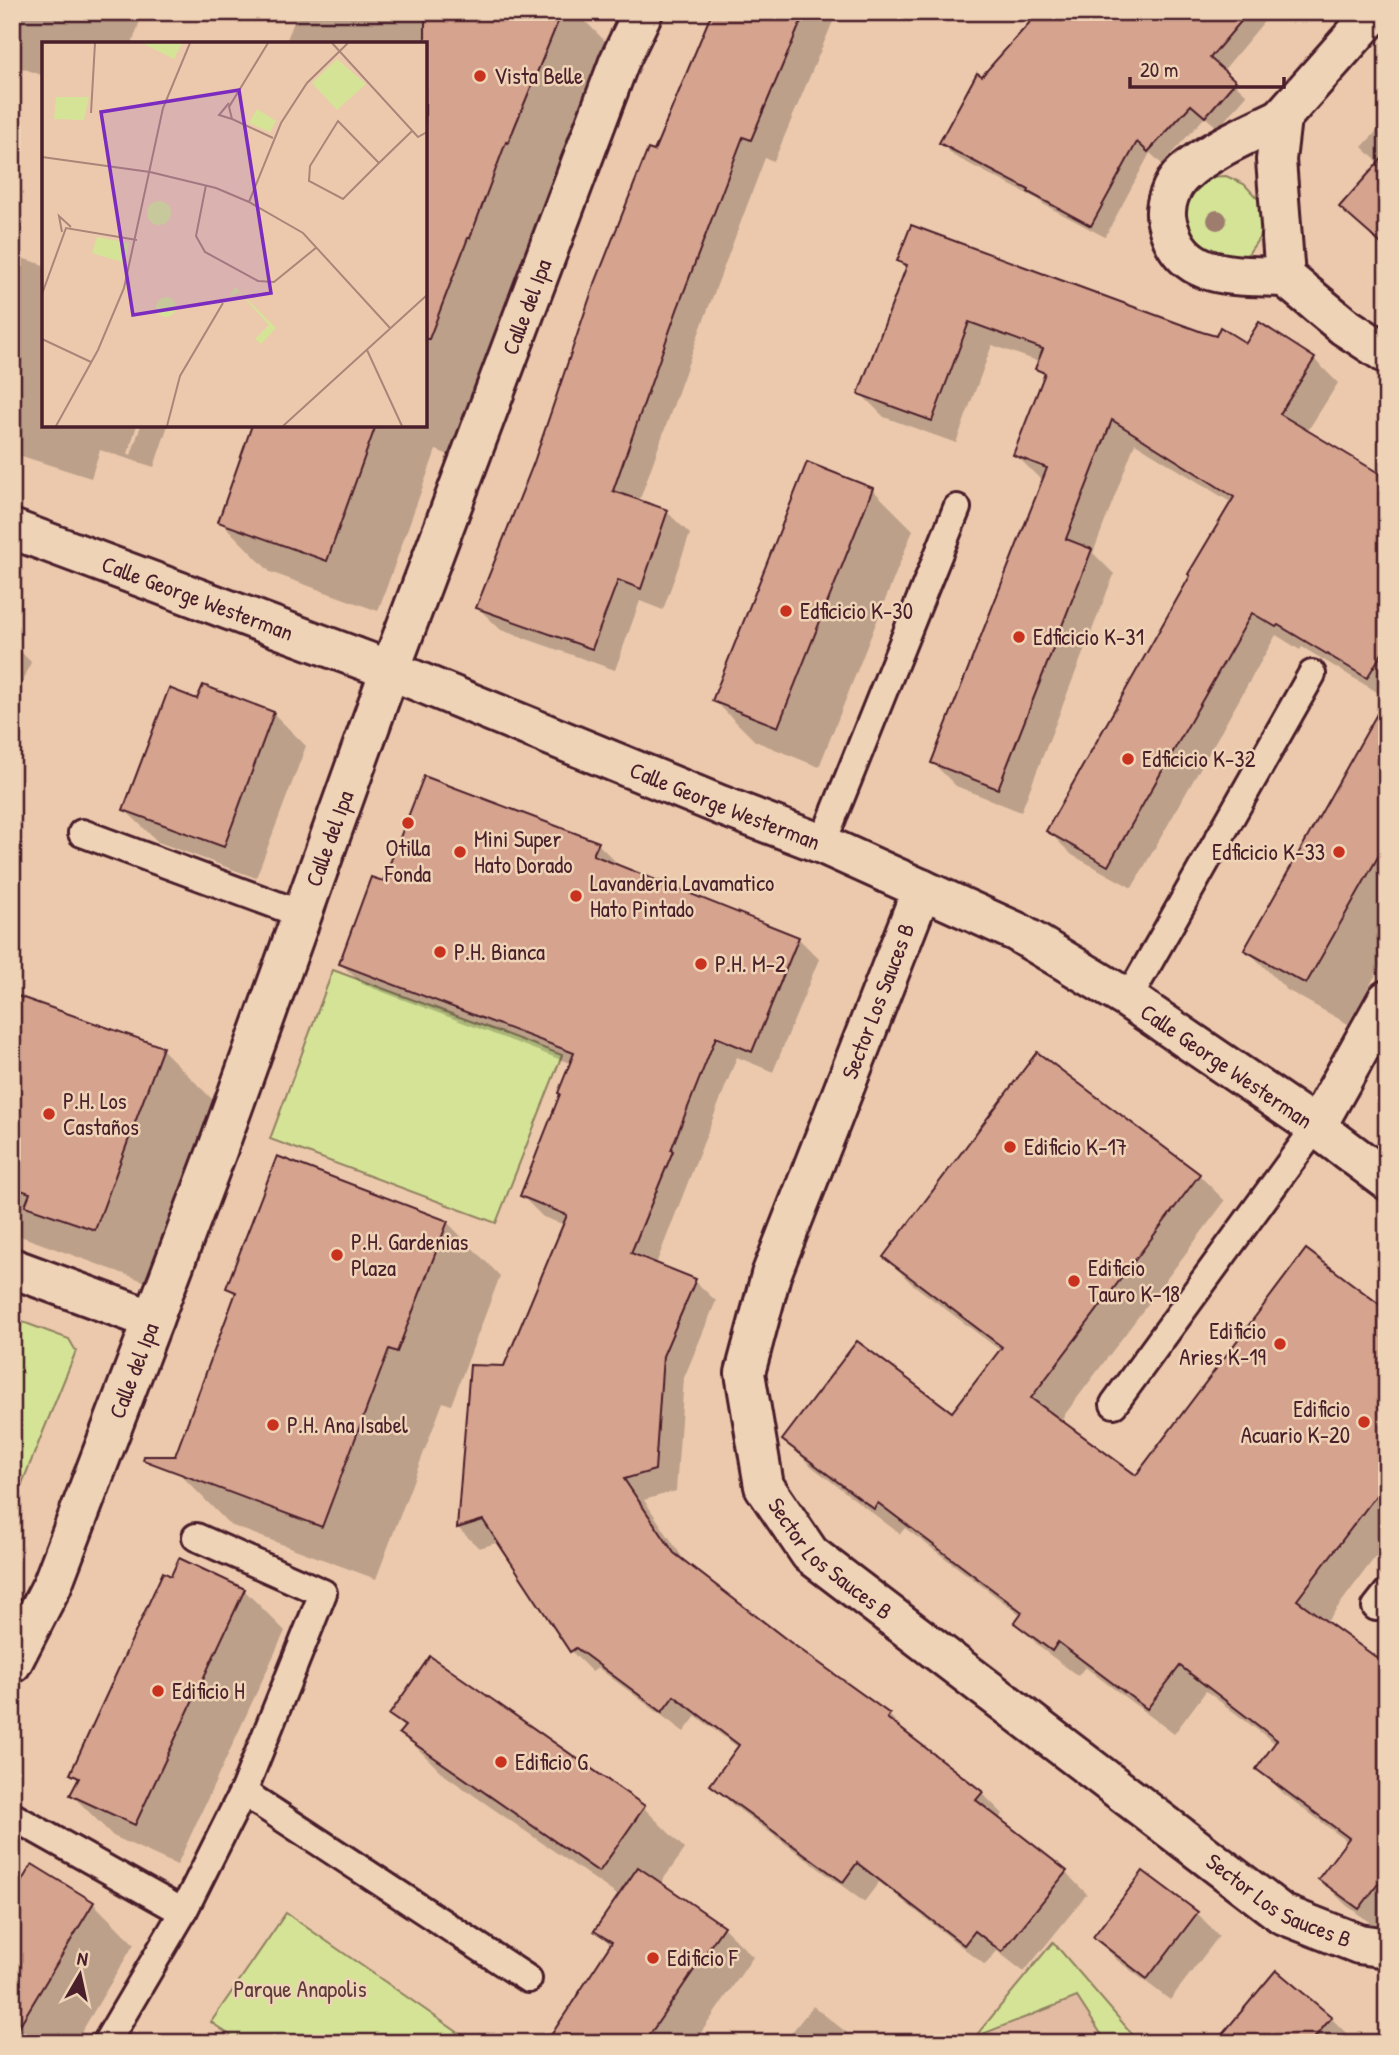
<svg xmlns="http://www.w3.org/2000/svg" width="1399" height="2055" viewBox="0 0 1399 2055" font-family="'Patrick Hand',sans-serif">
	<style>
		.built { fill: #e2bba2 }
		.green { fill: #d5e397; stroke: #908161; stroke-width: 2 }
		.shadow { fill: #0003 }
		.building { fill: #d6a38e; stroke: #4a1f2b; stroke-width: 2 }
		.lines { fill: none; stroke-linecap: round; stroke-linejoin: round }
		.service-casing { stroke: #4a1f2b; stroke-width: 32 }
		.minor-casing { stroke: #4a1f2b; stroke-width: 44 }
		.service { stroke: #efd3b6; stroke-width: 26 }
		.minor { stroke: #efd3b6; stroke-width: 38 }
		.tree { fill: #9e7b6e }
		.poi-dot { fill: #c8321e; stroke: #efd3b6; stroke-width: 2.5 }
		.labels { text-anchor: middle; stroke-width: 5; stroke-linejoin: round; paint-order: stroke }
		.poi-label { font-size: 23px; fill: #4a1f2b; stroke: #efd3b6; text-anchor: start }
		.street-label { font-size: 23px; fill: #4a1f2b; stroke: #efd3b6 }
		.park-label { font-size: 23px; fill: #5f3c3b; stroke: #efd3b6 }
		.inset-road { fill: none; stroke: #ab8579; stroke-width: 2 }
		.view { fill: #7b2cbf; fill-opacity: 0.15; stroke: #7b2cbf; stroke-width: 3.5 }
		.inset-edge { fill: none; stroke: #4a1f2b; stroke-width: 3.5 }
	</style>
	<rect width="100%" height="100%" fill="#ecc9ad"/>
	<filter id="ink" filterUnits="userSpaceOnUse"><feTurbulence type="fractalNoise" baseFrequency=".0143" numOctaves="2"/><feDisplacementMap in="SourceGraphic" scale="14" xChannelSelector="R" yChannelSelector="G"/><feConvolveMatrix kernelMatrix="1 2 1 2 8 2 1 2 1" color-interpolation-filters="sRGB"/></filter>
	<g filter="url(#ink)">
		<!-- built -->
		<polygon class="built" points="1053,1942 1140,2043 970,2043"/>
		<!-- green -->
		<g class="green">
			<polygon points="1226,176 1244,184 1258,199 1263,218 1259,238 1248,254 1230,263 1192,256 1176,203 1206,177"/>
			<polygon points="333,970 562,1055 496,1223 270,1139"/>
			<polygon points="12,1318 69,1339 76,1351 12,1508"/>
			<polygon points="286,1913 463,2036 458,2043 241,2043 211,2022"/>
			<polygon points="1053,1942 1140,2043 1107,2043 1077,1997 975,2037"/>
		</g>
		<!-- shadow -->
		<g class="shadow">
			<polygon points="12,12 143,12 132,44 44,44 44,76 19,67 12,60"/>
			<polygon points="298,12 591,12 586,22 616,52 454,457 436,450 378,611 270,572 220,521 254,425 425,425 425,44 285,44"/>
			<polygon points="715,12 837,12 774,161 765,158 699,333 639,502 667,512 690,534 663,610 640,601 615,670 501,630 478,608 655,153"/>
			<polygon points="1041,12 1272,12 1222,72 1247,95 1218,128 1205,117 1162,164 1150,153 1105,237 1043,204 1039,200 954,156 941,143 982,78"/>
			<polygon points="1387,120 1387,248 1380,164 1362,147"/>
			<polygon points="12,255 44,265 44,425 137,425 128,454 131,455 141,425 168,425 154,467 100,450 91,478 12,453"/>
			<polygon points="899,261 1246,346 1259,324 1314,359 1338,383 1307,432 1377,474 1387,458 1387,698 1302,647 1300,650 1276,635 1132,888 1072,855 1048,831 1232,503 1135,443 1093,553 1114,574 1021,812 956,786 933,763 1044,480 1039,478 1015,454 1046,377 1037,369 1040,362 992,345 956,443 884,417 860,393 907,269"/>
			<polygon points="872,489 913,530 819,767 755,741 714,700"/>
			<polygon points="12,643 31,662 12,709"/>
			<polygon points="198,701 273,713 306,746 256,878 158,842 125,810"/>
			<polygon points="1387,736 1387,955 1348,1024 1287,990 1246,949"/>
			<polygon points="598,844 619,865 618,866 798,938 819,959 773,1072 737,1057 656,1264 695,1281 716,1301 684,1378 676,1491 644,1500 688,1566 889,1715 910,1736 982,1793 1003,1814 998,1820 1066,1873 1087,1894 1024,1972 997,1951 985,1965 879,1882 864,1902 733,1805 712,1784 739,1748 696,1716 684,1732 598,1668 592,1672 571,1651 500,1542 479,1548 458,1528 505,1368 565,1225 543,1217 522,1196 572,1064 362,984 341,964 384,883"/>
			<polygon points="12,995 162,1049 215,1102 149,1283 12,1233"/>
			<polygon points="1199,1175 1225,1201 1060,1421 1137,1478 1387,1313 1387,1541 1326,1623 1387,1668 1385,1934 1346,1905 1320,1879 1348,1842 1284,1794 1258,1768 1276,1744 1206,1691 1174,1734 1085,1667 1078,1676 1042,1649 1016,1623 1022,1616 905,1528 900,1534 811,1466 785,1440 952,1414 1001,1351 911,1283 885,1257"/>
			<polygon points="447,1222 500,1276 451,1405 443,1402 376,1579 230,1525 177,1471 237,1296 228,1288"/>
			<polygon points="172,1578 244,1590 285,1631 177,1865 113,1836 72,1795 79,1781 72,1773"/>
			<polygon points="391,1715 644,1808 685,1849 660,1884 723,1927 753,1957 694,2043 547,2043 612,1946 596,1931 620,1897 443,1774 402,1733 405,1729"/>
			<polygon points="16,1879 23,1883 93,1903 134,1944 75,2043 12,2043 12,1884"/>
			<polygon points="1197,1913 1219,1936 1170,2000 1117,1960 1095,1937"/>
			<polygon points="813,2006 860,2043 783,2043"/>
			<polygon points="1331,2018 1356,2043 1238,2043"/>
		</g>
		<!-- building -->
		<g class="building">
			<polygon points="425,12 562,12 508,143 506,142 470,238 468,238 429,339 425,339"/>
			<polygon points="712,12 805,12 751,140 743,137 677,310 613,491 668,510 641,589 618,580 592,649 476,608 534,462 592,291 648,149 654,151"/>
			<polygon points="1039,12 1249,12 1210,58 1236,81 1205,117 1191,105 1148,152 1137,142 1091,226 1028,192 1029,190 939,143 977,73 982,76"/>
			<polygon points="1387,153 1387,249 1339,207"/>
			<polygon points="911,225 1202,332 1216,336 1220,327 1246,343 1259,322 1315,358 1280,414 1387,478 1387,645 1367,678 1278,625 1276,627 1252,613 1108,866 1046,831 1190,576 1188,574 1234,497 1112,420 1066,539 1092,549 998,789 931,763 1047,468 1013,455 1045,373 1035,369 1043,349 969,322 932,421 858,394 907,265 897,261"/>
			<polygon points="252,425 376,425 327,561 218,522"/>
			<polygon points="807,462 873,488 778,727 712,701"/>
			<polygon points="203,685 274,712 224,847 123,810 169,688 197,699"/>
			<polygon points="1387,696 1387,841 1306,984 1244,950"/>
			<polygon points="424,776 599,842 593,855 799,937 752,1052 716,1037 671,1150 673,1151 631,1253 696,1279 663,1356 655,1470 624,1479 674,1553 790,1642 890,1714 887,1718 983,1792 976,1800 1067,1871 1002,1952 975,1931 964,1945 857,1863 843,1882 710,1785 739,1745 674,1696 662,1712 576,1648 570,1652 483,1520 457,1528 470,1365 504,1366 567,1215 520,1196 560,1094 558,1093 574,1053 339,964 371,877 383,881"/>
			<polygon points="12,994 163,1047 95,1230 25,1206 30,1193 12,1187"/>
			<polygon points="1037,1052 1200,1174 1031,1398 1136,1475 1306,1249 1387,1310 1387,1481 1297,1600 1387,1665 1387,1872 1359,1909 1318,1879 1349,1838 1256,1769 1277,1740 1180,1666 1147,1709 1058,1642 1052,1651 1014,1623 1022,1612 878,1503 874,1509 782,1440 857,1341 952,1412 1002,1347 883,1257"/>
			<polygon points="277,1156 448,1221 397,1352 389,1349 322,1527 143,1460 144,1456 175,1456 236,1292 226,1288"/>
			<polygon points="179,1558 245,1589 135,1825 70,1795 79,1778 70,1774 163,1572 171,1576"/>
			<polygon points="430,1656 645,1806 599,1872 399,1733 405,1726 389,1715"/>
			<polygon points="32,1864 94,1902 12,2038 12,1897"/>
			<polygon points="638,1867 724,1926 644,2043 546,2043 612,1942 594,1931"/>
			<polygon points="1143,1871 1198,1912 1147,1979 1093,1937"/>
			<polygon points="1276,1970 1332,2017 1310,2043 1215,2043"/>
		</g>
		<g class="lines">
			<!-- service casing -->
			<g class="service-casing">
				<g id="service">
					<polyline points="82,833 301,914"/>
					<polyline points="822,844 957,508"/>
					<polyline points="1128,999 1312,674"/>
					<polyline points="1114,1404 1316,1127"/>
					<polyline points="1376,1607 1387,1593"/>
					<polyline points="243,1792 528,1979"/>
					<polyline points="12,1816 183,1912"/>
					<polyline points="106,2043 183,1912 243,1792 323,1593 196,1537"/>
				</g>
			</g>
			<!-- minor casing -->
			<g class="minor-casing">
				<g id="minor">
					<polyline points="1375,12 1281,118 1276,160 1285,277 1344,326 1387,354"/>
					<path d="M1281,118C1251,133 1207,151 1183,174C1171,185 1163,206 1167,222C1181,282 1235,275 1285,277"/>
					<path id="s1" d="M12,529L390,670L720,805L822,844L1017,932L1128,999L1316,1127L1387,1180"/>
					<path id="s2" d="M922,889L771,1275L745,1373L764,1486L810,1554L1282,1914L1359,1944L1387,1948"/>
					<polyline points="1316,1127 1387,1000"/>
					<polyline points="12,1268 153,1320"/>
					<path id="s3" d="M12,1663L52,1585L153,1320L217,1151L390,670L619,62L643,12"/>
				</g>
			</g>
			<!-- service -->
			<use href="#service" class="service"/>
			<!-- minor -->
			<use href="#minor" class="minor"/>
		</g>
		<!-- trees -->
		<circle class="tree" cx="1217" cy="220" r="10"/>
	</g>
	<!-- markers -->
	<g class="poi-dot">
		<circle cx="480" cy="76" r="7"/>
		<circle cx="786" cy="611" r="7"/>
		<circle cx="1019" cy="637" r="7"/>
		<circle cx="1128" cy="759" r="7"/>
		<circle cx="408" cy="823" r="7"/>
		<circle cx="460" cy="852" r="7"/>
		<circle cx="1339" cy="852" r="7"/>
		<circle cx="576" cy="896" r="7"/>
		<circle cx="440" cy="952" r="7"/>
		<circle cx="701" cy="964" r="7"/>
		<circle cx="49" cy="1114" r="7"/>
		<circle cx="1010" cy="1147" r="7"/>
		<circle cx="337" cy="1255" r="7"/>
		<circle cx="1074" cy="1281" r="7"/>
		<circle cx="1280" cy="1344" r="7"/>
		<circle cx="1364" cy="1422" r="7"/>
		<circle cx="273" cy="1425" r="7"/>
		<circle cx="158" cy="1691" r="7"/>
		<circle cx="501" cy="1762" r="7"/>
		<circle cx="653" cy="1958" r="7"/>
	</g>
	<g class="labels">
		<!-- poi labels -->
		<g class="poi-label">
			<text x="494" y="84">Vista Belle</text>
			<text x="800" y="619">Edficicio K-30</text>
			<text x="1033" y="645">Edficicio K-31</text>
			<text x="1142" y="767">Edficicio K-32</text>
			<text x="474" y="847">Mini Super<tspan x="474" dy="26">Hato Dorado</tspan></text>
			<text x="408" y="856" text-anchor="middle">Otilla<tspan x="408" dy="26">Fonda</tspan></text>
			<text x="1325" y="860" text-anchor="end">Edficicio K-33</text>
			<text x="590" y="891">Lavanderia Lavamatico<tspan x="590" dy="26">Hato Pintado</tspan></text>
			<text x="454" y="960">P.H. Bianca</text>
			<text x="715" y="972">P.H. M-2</text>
			<text x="63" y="1109">P.H. Los<tspan x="63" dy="26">Castaños</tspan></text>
			<text x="1024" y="1155">Edificio K-17</text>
			<text x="351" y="1250">P.H. Gardenias<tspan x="351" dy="26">Plaza</tspan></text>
			<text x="1088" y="1276">Edificio<tspan x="1088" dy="26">Tauro K-18</tspan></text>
			<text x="1266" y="1339" text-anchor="end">Edificio<tspan x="1266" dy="26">Aries K-19</tspan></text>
			<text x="1350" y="1417" text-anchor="end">Edificio<tspan x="1350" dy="26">Acuario K-20</tspan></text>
			<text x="287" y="1433">P.H. Ana Isabel</text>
			<text x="172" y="1699">Edificio H</text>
			<text x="515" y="1770">Edificio G</text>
			<text x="667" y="1966">Edificio F</text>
		</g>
		<!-- street labels -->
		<g class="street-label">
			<text dy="8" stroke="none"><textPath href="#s3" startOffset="1451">Calle del Ipa</textPath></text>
			<text dy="8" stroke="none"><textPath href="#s1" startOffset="198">Calle George Westerman</textPath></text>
			<text dy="8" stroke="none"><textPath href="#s1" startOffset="765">Calle George Westerman</textPath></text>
			<text dy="8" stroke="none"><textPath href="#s3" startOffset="884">Calle del Ipa</textPath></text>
			<text transform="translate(878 1001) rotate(-69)" y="8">Sector Los Sauces B</text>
			<text dy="8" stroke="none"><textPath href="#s1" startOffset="1332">Calle George Westerman</textPath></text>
			<text dy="8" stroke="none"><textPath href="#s3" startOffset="317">Calle del Ipa</textPath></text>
			<text dy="8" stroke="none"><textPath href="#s2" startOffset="730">Sector Los Sauces B</textPath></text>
			<text dy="8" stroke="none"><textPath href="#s2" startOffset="1297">Sector Los Sauces B</textPath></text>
		</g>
		<!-- park labels -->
		<g class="park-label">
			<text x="300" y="1997">Parque Anapolis</text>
		</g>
	</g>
	<!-- overview -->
	<g transform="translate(42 42)">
		<rect width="385" height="385" fill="#ecc9ad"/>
		<path d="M100,1H140L132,17ZM295,17L324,42L295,68L270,41ZM14,55H47L42,78L12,77ZM215,67L234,79L228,90L207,81ZM105 171a12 12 0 1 1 24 0a12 12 0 1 1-24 0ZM55,195L87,201L83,221L50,211ZM193,245L234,286L219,302L213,297L227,283L197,250L187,256ZM114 265a10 10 0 1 1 20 0a10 10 0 1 1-20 0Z" fill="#d5e397"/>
		<path class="inset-road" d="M226,1L187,65L190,77L231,96M290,1L376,95L385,90M187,61L177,73L190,77M49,71L53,1M0,115L108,130L174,146L207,160L261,191L348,286M337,121L296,79L268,124L267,139L301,157L337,121L370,89M164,143L154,194L163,210L216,239L232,240L275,205M207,160L239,81L265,41L306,1M20,190L17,174L29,185M0,252L24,186L95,198M0,297L49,320M325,308L360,384M14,384L56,308L82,246L121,66L148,1M125,384L138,334L181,261M241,384L385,253"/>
		<path class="view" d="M197,48L229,251L91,273L59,70Z"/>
		<rect width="385" height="385" class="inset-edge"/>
	</g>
	<!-- margin -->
	<rect width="1399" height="2055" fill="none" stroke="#efd3b6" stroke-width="42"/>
	<rect x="21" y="21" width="1357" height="2013" fill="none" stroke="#4a1f2b" stroke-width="2.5" filter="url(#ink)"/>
	<!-- north arrow -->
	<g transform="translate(80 1975) rotate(9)" stroke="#efd3b6" stroke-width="5" paint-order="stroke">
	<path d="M0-5L12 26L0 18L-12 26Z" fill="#4a1f2b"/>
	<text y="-10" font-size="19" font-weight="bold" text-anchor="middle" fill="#4a1f2b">N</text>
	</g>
	<!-- scale -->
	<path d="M1130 77v10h154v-10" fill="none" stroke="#4a1f2b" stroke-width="3.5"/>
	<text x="1140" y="77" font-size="21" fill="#4a1f2b" stroke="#efd3b6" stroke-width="5" paint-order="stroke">20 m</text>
</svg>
